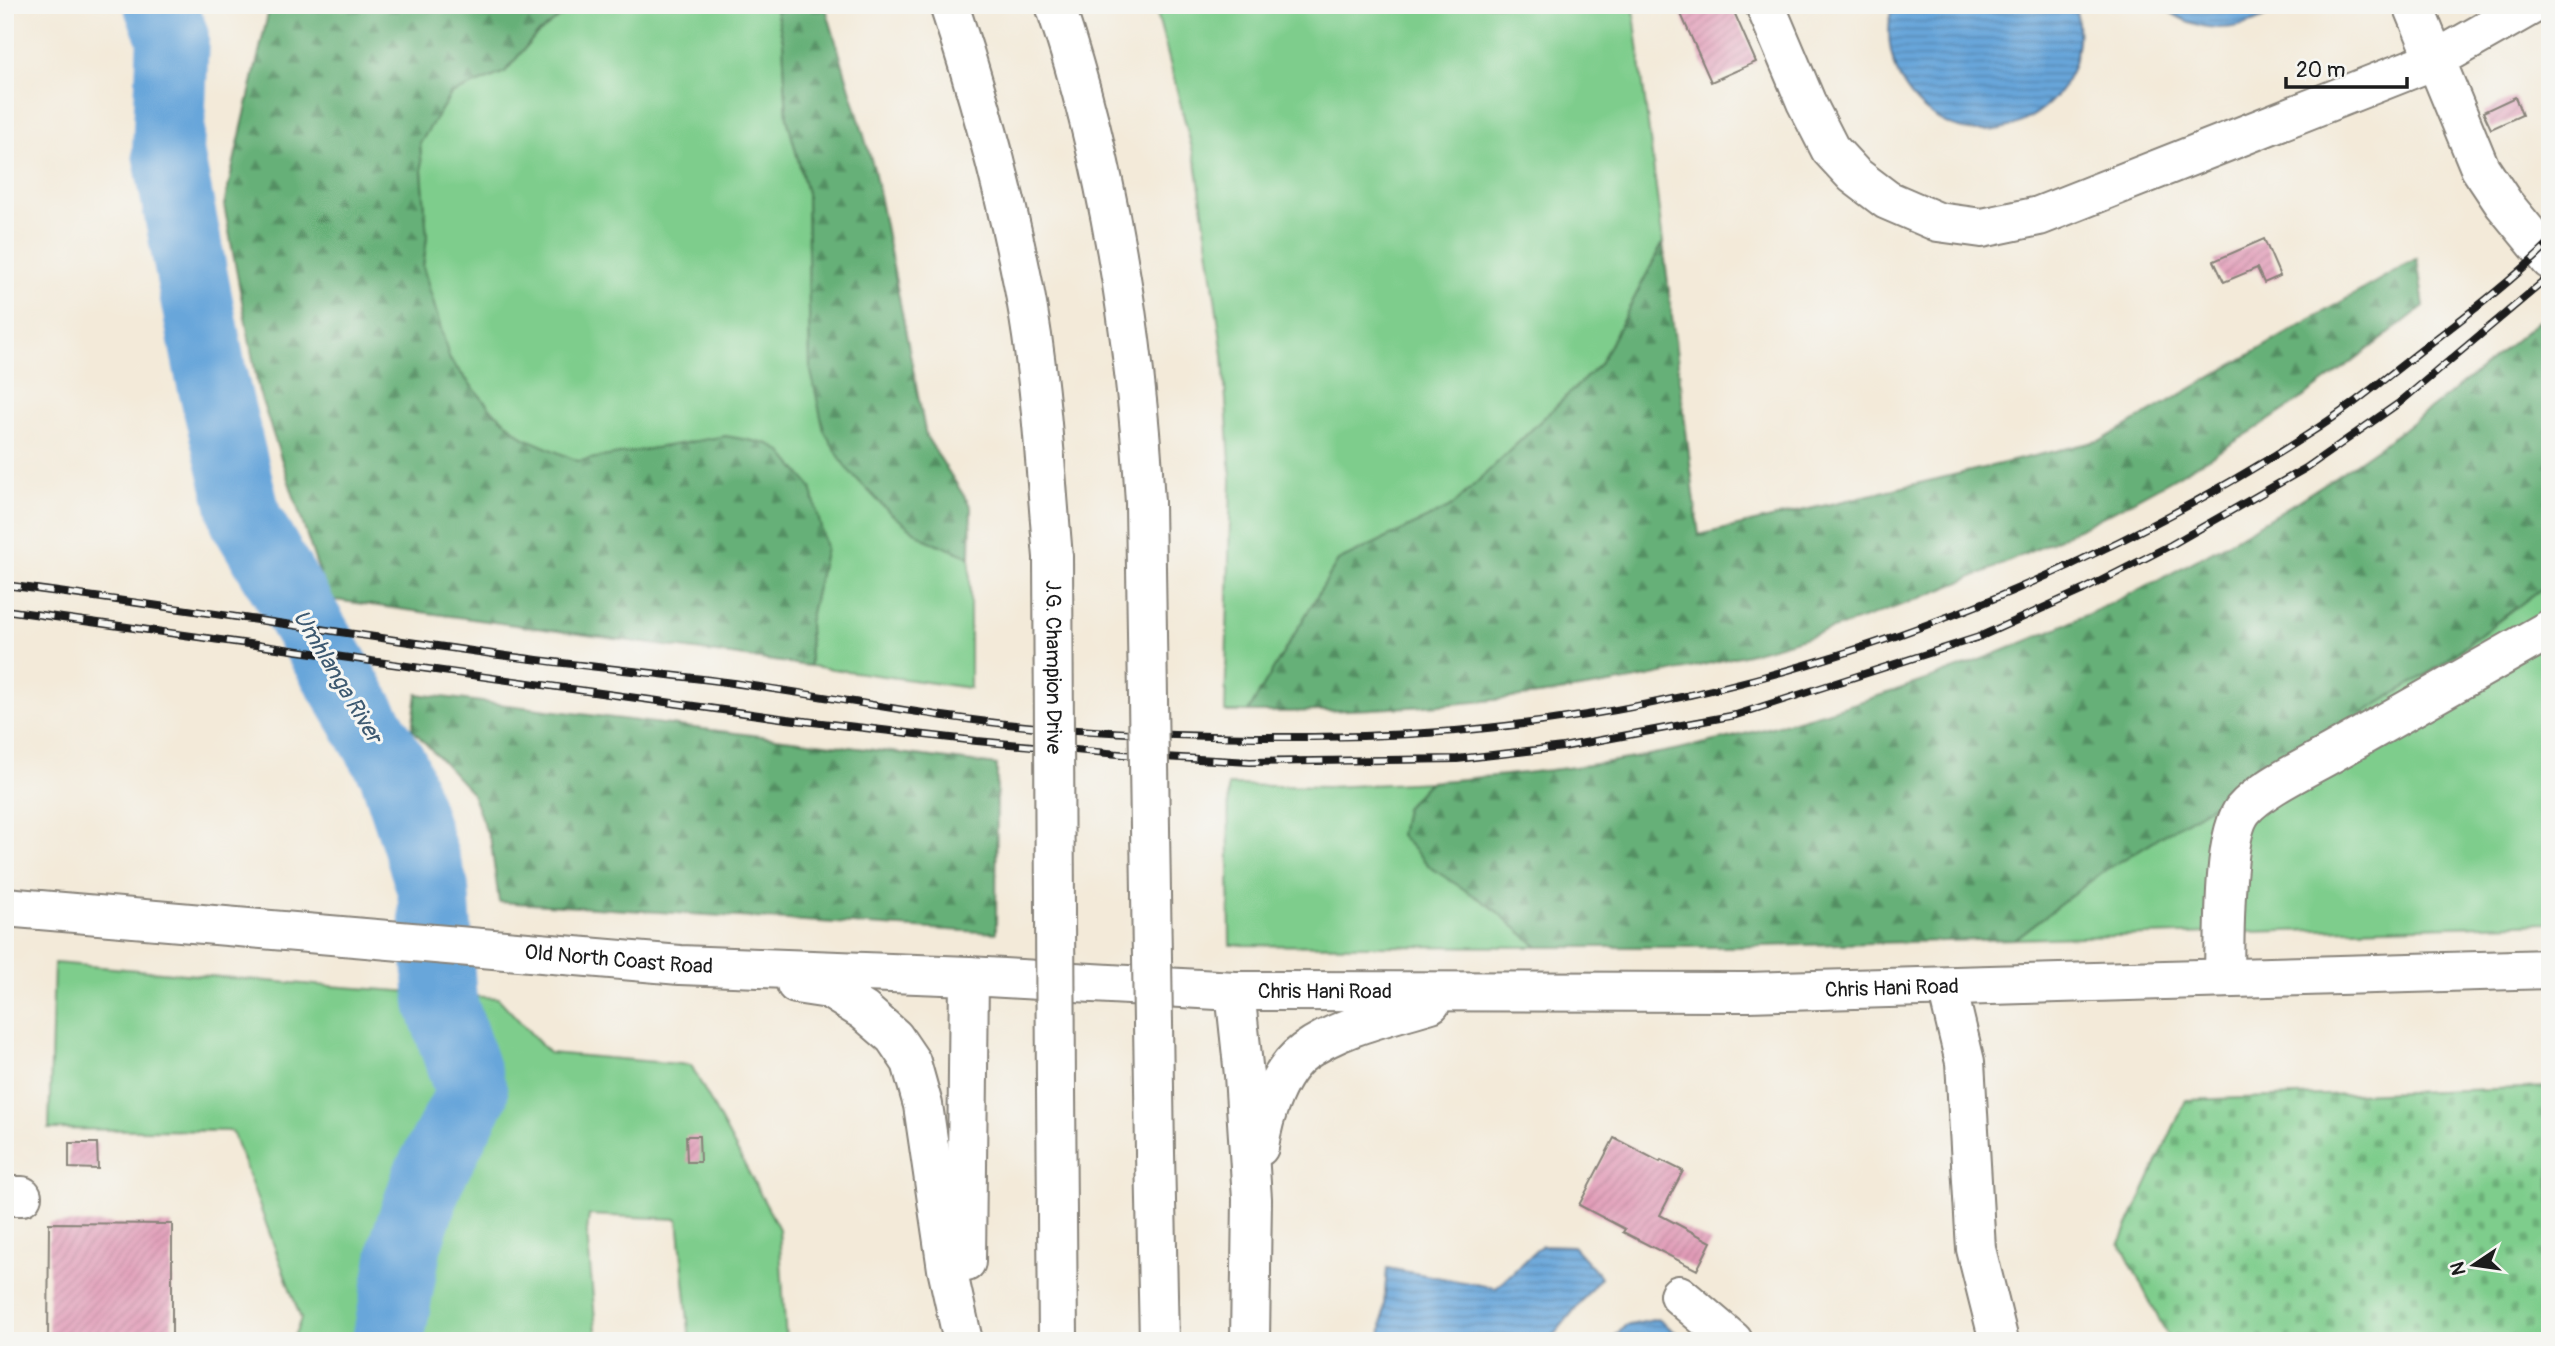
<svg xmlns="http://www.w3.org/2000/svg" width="2555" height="1346" viewBox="0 0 2555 1346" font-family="Pangolin,sans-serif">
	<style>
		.green { fill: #7ecd8c; stroke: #4d7454; stroke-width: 2 }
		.forest { fill: url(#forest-firs); stroke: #41664a; stroke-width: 2 }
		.cemetery { fill: url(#cemetery-stones); stroke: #4d7454; stroke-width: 2 }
		.water { fill: url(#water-rules); stroke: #42617b; stroke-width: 2 }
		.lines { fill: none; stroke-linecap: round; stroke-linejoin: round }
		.river { stroke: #68a6da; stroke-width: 72 }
		.building { fill: url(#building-hatch) }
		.minor-casing { stroke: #88837a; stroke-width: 42 }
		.minor { stroke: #fff; stroke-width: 38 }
		.rail-casing { stroke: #1c1c1c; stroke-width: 8 }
		.rail { stroke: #f6f6f2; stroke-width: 5; stroke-dasharray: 16; stroke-linecap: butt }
		.minor-bridge-casing { stroke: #88837a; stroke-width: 42; stroke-linecap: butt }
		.minor-bridge { stroke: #fff; stroke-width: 38 }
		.labels { text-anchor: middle; stroke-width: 6; stroke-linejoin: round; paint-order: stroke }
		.street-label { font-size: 21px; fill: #1c1c1c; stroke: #f6f6f2 }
		.water-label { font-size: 23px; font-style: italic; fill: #3e5a71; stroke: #f6f6f2 }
	</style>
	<defs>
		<pattern id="forest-firs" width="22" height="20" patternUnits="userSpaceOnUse" patternTransform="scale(1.75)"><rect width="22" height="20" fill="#66b078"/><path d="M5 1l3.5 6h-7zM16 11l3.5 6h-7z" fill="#538e62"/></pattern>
		<pattern id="cemetery-stones" width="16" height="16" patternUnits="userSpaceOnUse" patternTransform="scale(1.75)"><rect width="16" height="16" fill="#7ecd8c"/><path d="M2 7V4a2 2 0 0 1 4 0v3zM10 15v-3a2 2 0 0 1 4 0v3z" fill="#6caf78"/></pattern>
		<pattern id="water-rules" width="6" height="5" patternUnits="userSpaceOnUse" patternTransform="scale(1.75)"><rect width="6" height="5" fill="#68a6da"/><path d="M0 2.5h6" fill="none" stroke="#5586b0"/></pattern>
		<pattern id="building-hatch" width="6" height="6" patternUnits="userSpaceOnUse" patternTransform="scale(1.75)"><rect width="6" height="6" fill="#e19bb7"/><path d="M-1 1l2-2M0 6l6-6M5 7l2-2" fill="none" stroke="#c0859d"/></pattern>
	</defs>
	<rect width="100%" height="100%" fill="#f6f6f2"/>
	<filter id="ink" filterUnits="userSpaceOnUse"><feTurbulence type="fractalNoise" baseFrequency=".0143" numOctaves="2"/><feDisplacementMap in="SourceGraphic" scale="14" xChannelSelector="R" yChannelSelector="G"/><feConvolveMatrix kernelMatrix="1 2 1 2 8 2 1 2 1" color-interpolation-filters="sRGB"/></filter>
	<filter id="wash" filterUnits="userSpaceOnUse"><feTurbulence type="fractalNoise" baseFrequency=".00686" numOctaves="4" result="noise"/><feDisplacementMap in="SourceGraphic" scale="28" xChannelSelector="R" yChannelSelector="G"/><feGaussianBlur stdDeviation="1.57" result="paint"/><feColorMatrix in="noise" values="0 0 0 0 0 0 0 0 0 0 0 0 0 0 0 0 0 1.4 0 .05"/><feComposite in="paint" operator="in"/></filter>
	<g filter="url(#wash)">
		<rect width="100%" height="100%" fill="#f3ead9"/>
		<!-- green -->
		<g class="green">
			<polygon points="576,5 771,5 776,10 783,41 787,118 807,193 810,367 925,539 970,557 970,688 810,666 809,622 826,548 726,436 578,462 524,438 490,408 450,360 423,267 427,237 420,143 451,94 505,72 535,36"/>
			<polygon points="1155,5 1633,5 1663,243 1600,364 1451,507 1338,561 1248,712 1225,712 1231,479 1223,355 1197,168"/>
			<polygon points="2550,582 2550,923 2015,939 2101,873 2435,669"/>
			<polygon points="1429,782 1405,808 1493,908 1538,947 1230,945 1228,785 1328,787"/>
			<polygon points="54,963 315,985 498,998 549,1053 691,1065 779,1229 786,1341 690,1341 678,1219 589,1215 587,1232 597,1341 292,1341 301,1319 232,1131 49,1129"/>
		</g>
		<!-- forest -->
		<g class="forest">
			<polygon points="270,5 576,5 535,36 505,72 451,94 420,143 427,237 423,267 450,360 490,408 524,438 578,461 726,436 769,444 782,452 811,487 826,548 809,622 810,666 328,599 259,392 224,205"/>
			<polygon points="771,5 825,5 874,169 926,436 971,507 970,557 925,539 889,512 846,468 824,431 810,367 807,193 787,118 783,41 776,10"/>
			<path d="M1663,243L1699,535L2102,440L2417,258L2424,306C2369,349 2313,393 2254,430C2052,558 1823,651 1586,688C1474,706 1362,712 1248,712L1338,561L1451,507L1600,364Z"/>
			<path d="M2550,311V582L2435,669L2101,873L2015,939L1730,947H1538L1493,908L1431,868L1400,835L1405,808L1429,782C1497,776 1565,770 1633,758C1902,708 2161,602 2384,443C2442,402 2496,357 2550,311Z"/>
			<polygon points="417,694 997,765 996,933 499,902 491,843 471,792 412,729"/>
		</g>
		<!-- cemetery -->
		<polygon class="cemetery" points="2550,1087 2550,1341 2170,1341 2120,1243 2186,1100"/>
		<!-- water -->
		<g class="water">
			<path d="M1892,5H2074C2081,24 2079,44 2074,63C2069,80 2058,96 2045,107C1969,170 1871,100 1892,5Z"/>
			<path d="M2160,5H2283C2243,35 2199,36 2160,5Z"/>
			<polygon points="1542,1245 1573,1246 1601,1277 1549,1341 1381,1341 1387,1268 1496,1288"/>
			<polygon points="1658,1319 1687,1341 1610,1341 1625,1326"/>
		</g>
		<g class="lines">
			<!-- river -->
			<polyline class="river" points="160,5 173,37 168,152 211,375 246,520 394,770 433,889 441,1002 472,1094 428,1178 406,1243 388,1341"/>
		</g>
		<g id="blocks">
			<!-- building -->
			<g class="building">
				<polygon points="1677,5 1731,5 1756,62 1711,82"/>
				<polygon points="2515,97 2522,115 2491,129 2483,112"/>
				<polygon points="2264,239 2280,276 2264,283 2257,268 2224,282 2214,261"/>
				<polygon points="686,1136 699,1136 700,1162 687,1162"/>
				<polygon points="1614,1138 1660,1162 1661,1160 1683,1171 1660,1215 1711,1242 1697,1270 1623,1232 1625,1229 1579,1205"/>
				<polygon points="69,1143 97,1143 98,1169 69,1168"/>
				<polygon points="49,1223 172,1224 172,1341 48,1341"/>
			</g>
		</g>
	</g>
	<g filter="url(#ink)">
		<use href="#blocks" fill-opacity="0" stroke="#88837a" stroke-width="2"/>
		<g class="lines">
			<!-- minor casing -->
			<g class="minor-casing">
				<g id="minor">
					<path d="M949,5C980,98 1005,192 1024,288C1041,376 1045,468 1053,557"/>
					<path d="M1055,5C1108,161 1136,339 1145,503"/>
					<polyline points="1765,5 1806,102 1830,149 1854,175 1887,200 1938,222 1982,228 2039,216 2437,59 2532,5"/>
					<polyline points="2413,5 2480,168 2504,204 2550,260"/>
					<path id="s1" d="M5,907L680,965L969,976L1235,991L1748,992L2550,969"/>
					<path d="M2224,978C2225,942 2222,836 2243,810C2260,789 2308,767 2332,753C2405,712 2477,670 2550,629"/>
					<polyline points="796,984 829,989 864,1011 894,1037 911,1062 923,1105 947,1269 963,1341"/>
					<polyline points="1947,987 1965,1062 1976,1249 1999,1341"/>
					<polyline points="1235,991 1244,1075 1252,1199 1250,1341"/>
					<polyline points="1056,1089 1058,1341"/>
					<path d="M1259,1147C1263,1116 1278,1071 1304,1052C1340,1026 1389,1016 1431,1003"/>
					<polyline points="1155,1153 1159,1341"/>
					<polyline points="5,1196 22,1196"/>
					<polyline points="966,1262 969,976"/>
					<polyline points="1679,1295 1733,1341"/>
				</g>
			</g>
			<!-- minor -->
			<use href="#minor" class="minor"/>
			<!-- rail casing -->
			<g class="rail-casing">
				<g id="rail">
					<path d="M5,585C161,605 316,629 472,651C556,664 642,671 726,682C837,697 947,721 1060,729C1197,738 1340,742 1477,729C1699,708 1920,641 2120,541C2184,509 2247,474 2307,435C2353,406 2394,371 2437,338C2476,308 2515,278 2550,243"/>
					<polyline points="5,610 787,719 977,741 1129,755 1250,762 1457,759 1563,747 1736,715 1979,637 2083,590 2171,545 2306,468 2399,403 2550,276"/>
				</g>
			</g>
			<!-- rail -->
			<use href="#rail" class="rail"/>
			<!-- minor-bridge casing -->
			<g class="minor-bridge-casing">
				<g id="minor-bridge">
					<polyline points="1145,503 1155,1153"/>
					<path id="s2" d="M1053,557L1056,1089"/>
				</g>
			</g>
			<!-- minor-bridge -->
			<use href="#minor-bridge" class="minor-bridge"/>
		</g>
	</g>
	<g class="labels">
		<!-- street labels -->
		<g class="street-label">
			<text dy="7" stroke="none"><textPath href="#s2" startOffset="110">J.G. Champion Drive</textPath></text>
			<text dy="7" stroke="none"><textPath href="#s1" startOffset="616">Old North Coast Road</textPath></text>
			<text dy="7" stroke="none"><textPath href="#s1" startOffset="1890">Chris Hani Road</textPath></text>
			<text dy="7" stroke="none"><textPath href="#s1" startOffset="1323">Chris Hani Road</textPath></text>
		</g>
		<!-- water labels -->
		<g class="water-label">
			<text transform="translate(338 676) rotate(59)" y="8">Umhlanga River</text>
		</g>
	</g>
	<!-- margin -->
	<rect width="2555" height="1346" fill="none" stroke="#f6f6f2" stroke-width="28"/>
	<!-- north arrow -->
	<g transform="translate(2474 1265) rotate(257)" stroke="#f6f6f2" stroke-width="5" paint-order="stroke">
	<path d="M0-5L12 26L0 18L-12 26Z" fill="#1c1c1c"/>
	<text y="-10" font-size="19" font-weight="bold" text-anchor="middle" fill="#1c1c1c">N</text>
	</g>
	<!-- scale -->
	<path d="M2286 77v10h121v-10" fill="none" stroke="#1c1c1c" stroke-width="3.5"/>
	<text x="2296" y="77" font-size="21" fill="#1c1c1c" stroke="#f6f6f2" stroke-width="5" paint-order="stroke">20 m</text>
</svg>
